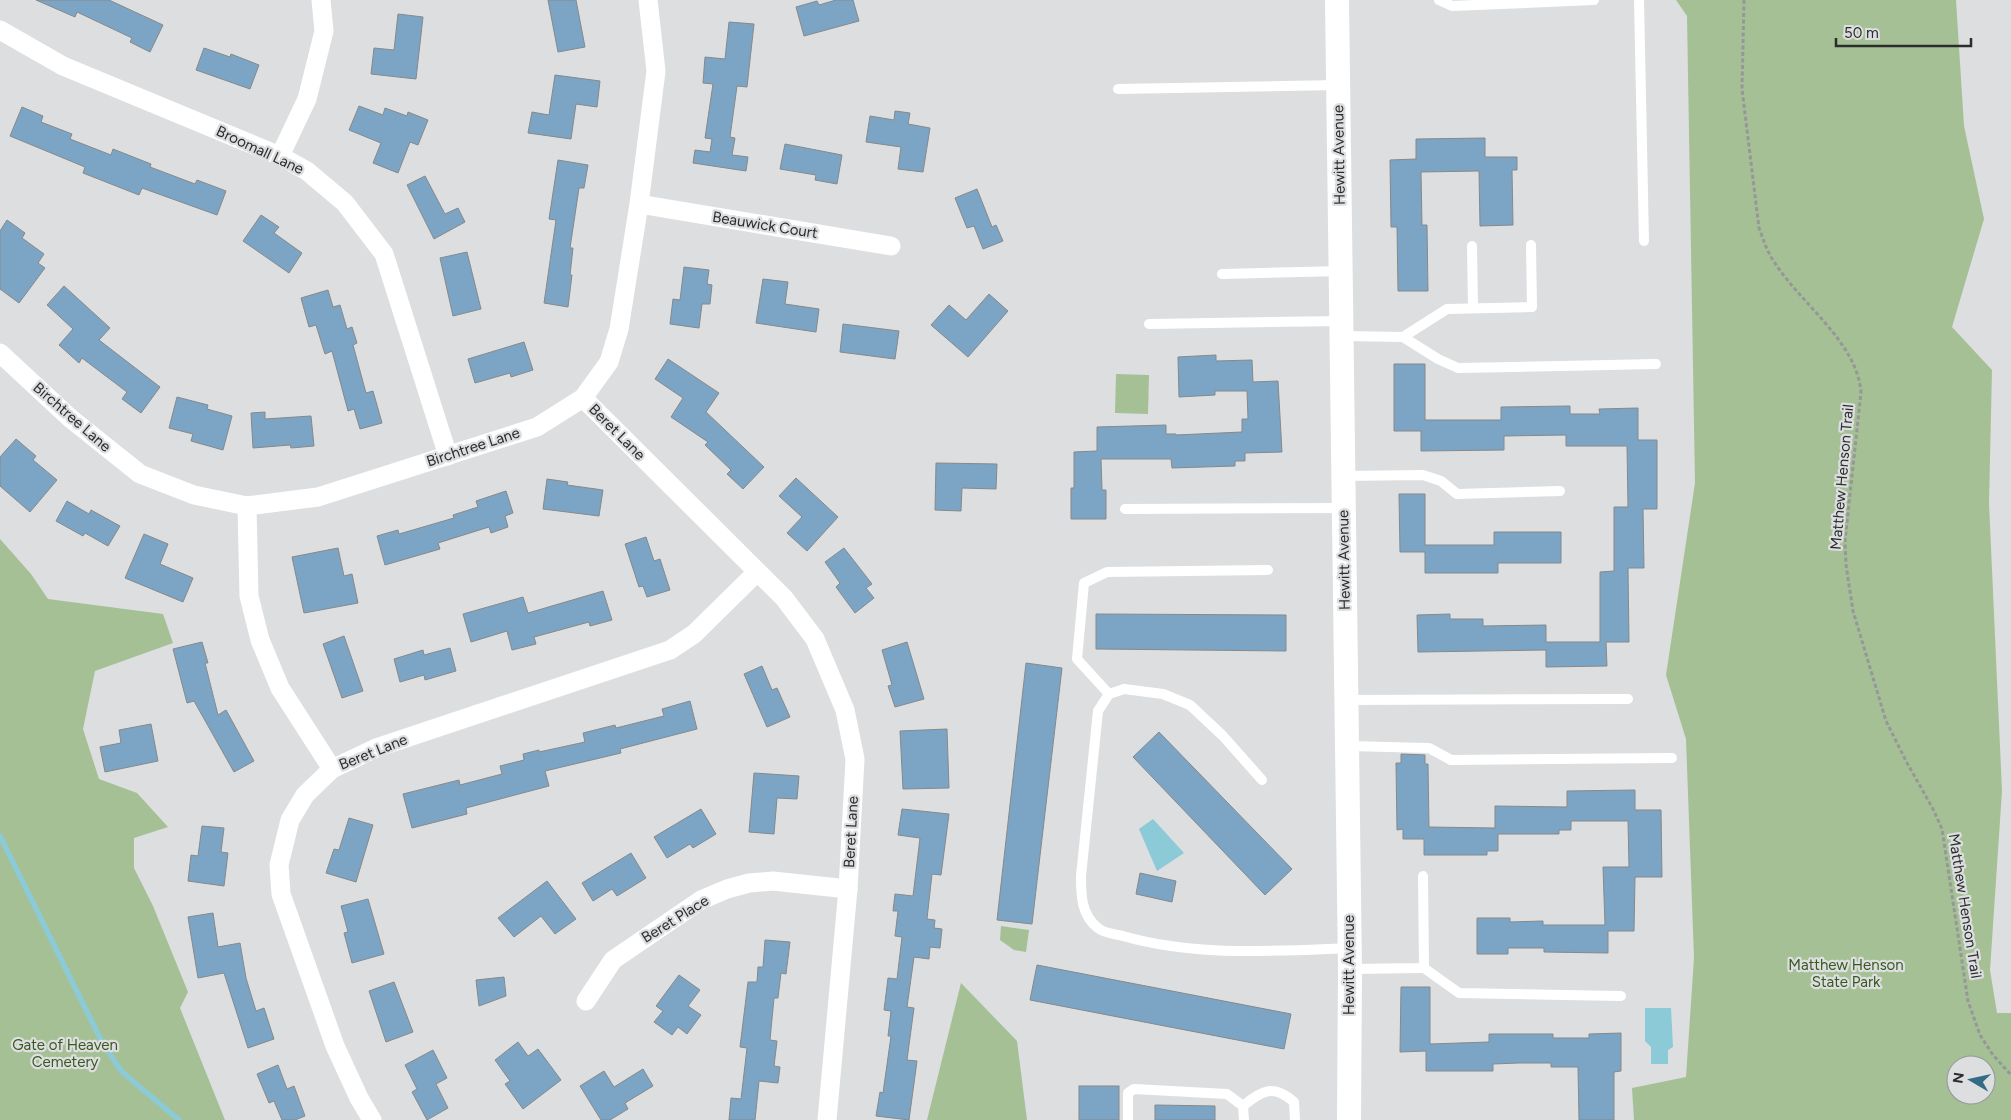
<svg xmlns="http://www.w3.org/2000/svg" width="2011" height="1120" viewBox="0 0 2011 1120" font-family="Figtree,sans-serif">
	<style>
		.green { fill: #a5c095; fill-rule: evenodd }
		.water { fill: #8bcad6 }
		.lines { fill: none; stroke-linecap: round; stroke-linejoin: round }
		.stream { stroke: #8bcad6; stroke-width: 5.5 }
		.building { fill: #7ca4c5; stroke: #86898a }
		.path { stroke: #959798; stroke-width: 3; stroke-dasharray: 4 2.5; stroke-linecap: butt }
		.service { stroke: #fff; stroke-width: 10 }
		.minor { stroke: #fff; stroke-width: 19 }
		.tertiary { stroke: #fff; stroke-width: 24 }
		.labels { text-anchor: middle; stroke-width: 4.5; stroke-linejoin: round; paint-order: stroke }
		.street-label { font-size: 15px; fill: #2b2c2c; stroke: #dcdee0 }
		.park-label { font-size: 15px; fill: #38591e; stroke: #dcdee0 }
	</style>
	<rect width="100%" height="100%" fill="#dcdee0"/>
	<!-- green -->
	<g class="green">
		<path d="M1676,0H1956L1964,126L1984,219L1952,327L1992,370L1989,503L2002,791L1990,970L1997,1013H2011V1120H1634L1632,1088L1686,1077L1694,958L1686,739L1666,675L1695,483L1687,16ZM1956,1065H1986V1095H1956Z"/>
		<polygon points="1116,374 1149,375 1148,414 1115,413"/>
		<polygon points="0,539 31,574 48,599 163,614 173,643 95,671 83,729 99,779 137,793 168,827 134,838 134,868 153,906 188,992 180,1008 225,1120 0,1120"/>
		<polygon points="1001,926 1029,930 1026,952 1014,950 1000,940"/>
		<polygon points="961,983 1017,1041 1027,1120 927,1120"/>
	</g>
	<!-- water -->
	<g class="water">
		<polygon points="1153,819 1184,853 1157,871 1139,829"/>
		<polygon points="1645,1008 1671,1008 1673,1047 1668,1050 1668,1064 1651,1064 1651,1047 1645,1041"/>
	</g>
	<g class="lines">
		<!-- stream -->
		<polyline class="stream" points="0,836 101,1040 121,1071 179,1120"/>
	</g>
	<!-- building -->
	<g class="building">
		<polygon points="36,0 109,0 163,25 150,52 130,42 132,38 77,12 75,17"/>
		<polygon points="548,0 576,0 585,47 558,52"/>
		<polygon points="836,0 853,0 859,21 804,36 796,7 817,1 819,5"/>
		<polygon points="398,14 423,17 416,79 371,74 374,48 394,50"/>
		<polygon points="729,22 754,24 747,87 737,86 730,137 735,138 732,155 748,157 746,171 693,163 695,150 710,152 712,139 705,138 713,84 703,83 705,57 725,59"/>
		<polygon points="204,48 230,57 231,54 259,65 250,89 196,70"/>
		<polygon points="555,75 600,81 597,107 576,104 571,139 528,133 532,112 549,115"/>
		<polygon points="359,106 383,115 385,108 407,116 408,112 428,120 418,145 410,142 398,173 373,163 381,143 349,130"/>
		<polygon points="22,107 43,116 41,122 72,134 70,139 111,155 113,149 151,164 150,167 195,184 197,180 226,191 217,215 142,188 139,195 83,173 85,167 10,136"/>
		<polygon points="895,111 910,113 908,124 930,128 923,172 898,169 901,147 866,142 870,116 894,120"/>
		<polygon points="1485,138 1485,157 1517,157 1517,170 1512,170 1513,225 1480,226 1479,171 1421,172 1422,225 1427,225 1428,291 1398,291 1397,227 1391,227 1390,160 1416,159 1416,139"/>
		<polygon points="785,144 842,155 837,184 815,180 816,175 780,169"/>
		<polygon points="558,160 588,165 584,188 579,188 570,248 573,248 570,275 572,275 568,307 544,303 556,220 549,219"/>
		<polygon points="425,176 445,214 458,208 465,222 434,239 407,185"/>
		<polygon points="977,189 992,227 996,225 1003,241 983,249 974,226 967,228 955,198"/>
		<polygon points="261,215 279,227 274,233 302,253 289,273 243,241"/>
		<polygon points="7,220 25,233 22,238 44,254 38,263 45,268 19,303 0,289 0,231"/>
		<polygon points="467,252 481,309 453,316 440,258"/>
		<polygon points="684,267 709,270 707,284 712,285 710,304 702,304 699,328 670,324 673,299 680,300"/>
		<polygon points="763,279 788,282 785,304 819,309 816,332 756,323"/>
		<polygon points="64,286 110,328 99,340 160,387 141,413 122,399 127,392 82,358 79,363 59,345 73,329 47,305"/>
		<polygon points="328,290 333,307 340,305 347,329 352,327 357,343 353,345 366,393 373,391 382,423 360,429 354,409 348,411 332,351 325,354 316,325 309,327 301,298"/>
		<polygon points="989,294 1008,311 968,357 931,325 949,305 966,320"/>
		<polygon points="843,324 899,331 895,359 840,352"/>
		<polygon points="524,342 533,370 511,377 510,373 475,383 468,359"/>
		<polygon points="1216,355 1216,361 1252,360 1253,382 1278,381 1282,452 1245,453 1245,461 1235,461 1235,466 1172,468 1171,459 1101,459 1102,490 1106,490 1106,519 1071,519 1071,488 1074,488 1074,452 1097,451 1097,427 1166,425 1166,434 1176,434 1176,435 1242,432 1242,419 1248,419 1247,391 1215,391 1215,395 1179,397 1178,357"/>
		<polygon points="668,359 719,393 706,412 764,467 743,489 727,474 731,470 705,445 708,442 671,417 683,398 655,379"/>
		<polygon points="1394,364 1425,364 1425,420 1501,420 1501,407 1570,406 1570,414 1600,414 1599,409 1638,408 1638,440 1657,440 1657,509 1643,509 1644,568 1628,568 1629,642 1606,642 1607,666 1546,667 1546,650 1418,652 1417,615 1450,614 1450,619 1483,619 1483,626 1546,625 1546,642 1600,642 1600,572 1614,571 1614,507 1628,507 1627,446 1566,446 1566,435 1504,436 1504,450 1421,451 1421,431 1394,431"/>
		<polygon points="177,397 208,405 207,409 232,416 223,450 191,441 193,434 169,428"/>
		<polygon points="265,412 265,419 311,416 314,446 291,448 290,445 253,448 251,413"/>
		<polygon points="16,439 36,456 33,460 57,480 30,512 0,486 0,457"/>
		<polygon points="936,463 997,464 996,489 962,488 961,511 935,510"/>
		<polygon points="796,478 838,517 807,551 787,533 802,517 779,496"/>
		<polygon points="547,479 568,482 567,485 603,490 599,516 543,509"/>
		<polygon points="506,491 513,513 505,516 508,527 491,533 489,527 438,543 440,549 385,565 377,536 398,530 399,534 454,518 453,515 478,507 476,501"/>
		<polygon points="1399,494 1425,494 1425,545 1494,545 1494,532 1561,532 1561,563 1498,563 1498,573 1425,573 1425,552 1400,552"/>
		<polygon points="67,501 89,514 91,510 120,526 108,546 85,533 83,536 56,521"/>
		<polygon points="144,534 168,544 160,564 193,578 183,602 125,578"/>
		<polygon points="646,537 654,561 660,559 670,590 647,597 643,586 639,587 625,544"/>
		<polygon points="338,548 344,576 352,574 358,603 304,613 292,557"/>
		<polygon points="844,548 872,584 866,588 874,598 855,613 836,587 840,583 825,562"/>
		<polygon points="603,591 612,620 590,626 589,622 534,637 536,644 512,650 507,631 471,642 463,614 523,597 528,613"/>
		<polygon points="1096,614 1286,615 1286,651 1096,649"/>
		<polygon points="344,636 363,691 342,698 323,644"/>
		<polygon points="202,642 208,663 205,663 218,715 226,710 254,761 234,772 194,701 187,703 173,649"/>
		<polygon points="907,642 924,699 895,707 888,686 892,685 882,650"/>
		<polygon points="450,648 456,671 425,680 424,675 400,682 394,659 423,650 424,655"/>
		<polygon points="1026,663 1062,668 1032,924 997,920"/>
		<polygon points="762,666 772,690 777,688 790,717 767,727 744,674"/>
		<polygon points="690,701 697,729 620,749 621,753 545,771 549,786 466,808 467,814 412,828 403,794 459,780 460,785 502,774 500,766 524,760 523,754 539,750 539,752 585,742 583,733 615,725 616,728 664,716 662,709"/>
		<polygon points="151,724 158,761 105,772 100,747 121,743 119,730"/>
		<polygon points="947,729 949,788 903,789 900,731"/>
		<polygon points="1159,732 1292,869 1265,895 1133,757"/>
		<polygon points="1401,754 1425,755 1425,764 1428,764 1429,827 1495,828 1495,806 1567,807 1567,791 1635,790 1635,810 1661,810 1662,877 1635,877 1634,931 1608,931 1608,953 1544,952 1544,948 1508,948 1508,954 1477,954 1477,918 1510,918 1510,922 1543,921 1543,925 1605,925 1603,867 1629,867 1628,821 1571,821 1571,830 1559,830 1559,834 1498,834 1498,851 1487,851 1487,855 1424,855 1424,839 1403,839 1403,829 1397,830 1396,763 1401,763"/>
		<polygon points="754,773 799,776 797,799 777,798 774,834 749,832"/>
		<polygon points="701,809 716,834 693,848 690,844 667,858 654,837"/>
		<polygon points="902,809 949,814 941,875 932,874 927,919 935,920 934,928 942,929 940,948 930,947 929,959 914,957 907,1007 914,1008 907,1060 917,1061 909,1120 876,1116 880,1092 883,1093 891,1036 888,1036 891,1011 884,1010 888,978 897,979 902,937 895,936 898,911 893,911 895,894 913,896 920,838 898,835"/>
		<polygon points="349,818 373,825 356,882 326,873 334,849 339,850"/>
		<polygon points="202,826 224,828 221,852 228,853 224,886 188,881 191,855 198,856"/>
		<polygon points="631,853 646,878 617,896 612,889 593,901 582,883"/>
		<polygon points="1140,873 1176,881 1172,902 1136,894"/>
		<polygon points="547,881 576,919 555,934 541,916 514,937 498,918"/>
		<polygon points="368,899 384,954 352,963 344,933 348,932 341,906"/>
		<polygon points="213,913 218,947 240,943 246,978 256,1011 264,1008 274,1039 248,1048 224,973 198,978 188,917"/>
		<polygon points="765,940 790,942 786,974 781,973 778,998 774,998 770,1040 777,1041 774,1066 780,1067 778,1083 759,1081 755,1120 729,1120 731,1098 741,1099 747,1048 740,1047 748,982 757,982 758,967 763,967"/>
		<polygon points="1037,965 1291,1014 1284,1049 1030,1000"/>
		<polygon points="679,975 700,990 688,1006 701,1015 687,1034 678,1027 672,1035 654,1022 663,1011 656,1006"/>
		<polygon points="504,977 506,996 479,1006 476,980"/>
		<polygon points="394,982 413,1032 386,1042 369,991"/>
		<polygon points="1401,987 1430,987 1430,1044 1489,1042 1489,1034 1553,1034 1553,1038 1589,1038 1589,1034 1621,1033 1621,1071 1614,1072 1614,1120 1579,1120 1578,1067 1551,1067 1551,1063 1519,1063 1493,1064 1493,1071 1426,1071 1426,1051 1400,1052"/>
		<polygon points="518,1042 528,1056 538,1049 561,1080 523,1109 505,1084 510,1081 495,1060"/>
		<polygon points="433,1050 447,1078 436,1084 448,1108 427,1120 412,1092 417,1089 405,1065"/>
		<polygon points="278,1065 287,1089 294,1086 305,1116 295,1120 282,1120 274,1101 269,1103 257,1074"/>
		<polygon points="643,1069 653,1086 625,1103 628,1109 610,1120 601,1120 580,1086 604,1071 614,1087"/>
		<rect x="1079" y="1086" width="40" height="34"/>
		<polygon points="1155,1105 1215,1106 1215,1120 1155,1120"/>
	</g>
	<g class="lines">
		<!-- path -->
		<path class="path" d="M1744,0L1742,89L1759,228C1764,241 1767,252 1775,263C1800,303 1857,342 1861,392L1845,541L1846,565L1853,611L1886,721L1906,761L1933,809L1942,829L1968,1001L1980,1035L1993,1055L2011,1075"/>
		<!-- service -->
		<g class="service">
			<polyline points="1439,0 1452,6 1594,0"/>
			<polyline points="1639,0 1644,241"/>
			<polyline points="1118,89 1338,85"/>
			<polyline points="1472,246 1473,308"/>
			<polyline points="1222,274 1341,271"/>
			<polyline points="1149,324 1341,321"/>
			<polyline points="1341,336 1403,337 1438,359 1458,368 1656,364"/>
			<polyline points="1403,337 1447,309 1532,307 1531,245"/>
			<polyline points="1343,476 1423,475 1441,481 1457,494 1560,491"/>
			<polyline points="1125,509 1344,508"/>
			<polyline points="1109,694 1077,659 1084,583 1107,572 1268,570"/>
			<polyline points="1346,700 1628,699"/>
			<polyline points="1347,746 1429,748 1451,760 1672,758"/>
			<path d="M1262,780L1223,736L1190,705L1163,694L1124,689L1109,694L1098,711L1081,876C1081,895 1081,915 1098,928C1103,933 1115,934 1123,936C1196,957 1274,951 1349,948"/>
			<polyline points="1424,968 1459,993 1621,996"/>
			<polyline points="1350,969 1424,968 1423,876"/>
			<polyline points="1128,1120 1128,1093 1134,1089 1227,1094 1243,1106"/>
			<path d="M1244,1120L1243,1106C1262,1090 1274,1084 1294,1102L1295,1120"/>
		</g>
		<!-- minor -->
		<g class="minor">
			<polyline points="0,30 63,66 280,156 307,171 345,203 384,254 448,456"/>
			<polyline points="280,156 307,99 324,31 321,0"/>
			<polyline points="639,204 891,246"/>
			<polyline points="0,353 70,418 140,474 194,495 247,506 318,497 537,427 583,398 609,362 619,329 639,204 656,71 648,0"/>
			<polyline points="583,398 784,598 815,639 845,710 855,759 848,889 827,1120"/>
			<polyline points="247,506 249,596 260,640 280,688 332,769"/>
			<polyline points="586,1001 613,960 701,900 727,889 749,883 773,881 848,889"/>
			<polyline points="372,1120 359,1098 335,1046 281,894 279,865 290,820 305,795 332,769 376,748 670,650 694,634 757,572"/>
		</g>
		<!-- tertiary -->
		<polyline class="tertiary" points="1337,0 1350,969 1349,1120"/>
	</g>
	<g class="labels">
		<!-- street labels -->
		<g class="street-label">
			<text transform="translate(260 150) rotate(25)" y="5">Broomall Lane</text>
			<text transform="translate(1339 155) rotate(-91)" y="5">Hewitt Avenue</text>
			<text transform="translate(765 225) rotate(9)" y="5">Beauwick Court</text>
			<text transform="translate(72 417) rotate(41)" y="5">Birchtree Lane</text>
			<text transform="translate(617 432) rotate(45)" y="5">Beret Lane</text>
			<text transform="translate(473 447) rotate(-18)" y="5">Birchtree Lane</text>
			<text transform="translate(1842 477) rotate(-85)" y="5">Matthew Henson Trail</text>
			<text transform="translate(1344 560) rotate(-91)" y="5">Hewitt Avenue</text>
			<text transform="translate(373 752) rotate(-22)" y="5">Beret Lane</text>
			<text transform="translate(851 832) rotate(-87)" y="5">Beret Lane</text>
			<text transform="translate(1965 906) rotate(81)" y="5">Matthew Henson Trail</text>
			<text transform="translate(675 919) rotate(-32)" y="5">Beret Place</text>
			<text transform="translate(1349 965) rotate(-90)" y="5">Hewitt Avenue</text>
		</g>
		<!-- park labels -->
		<g class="park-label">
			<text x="1846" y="970">Matthew Henson<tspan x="1846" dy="17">State Park</tspan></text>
			<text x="65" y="1050">Gate of Heaven<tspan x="65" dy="17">Cemetery</tspan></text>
		</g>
	</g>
	<!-- north arrow -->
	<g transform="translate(1971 1080) rotate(279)"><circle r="24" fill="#dcdee0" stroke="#959798"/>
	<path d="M0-4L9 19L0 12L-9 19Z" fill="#326d85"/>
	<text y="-8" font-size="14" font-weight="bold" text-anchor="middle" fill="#2b2c2c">N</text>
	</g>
	<!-- scale -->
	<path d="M1836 38v8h135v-8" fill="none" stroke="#2b2c2c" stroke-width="2.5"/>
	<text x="1844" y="38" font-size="15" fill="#2b2c2c" stroke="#dcdee0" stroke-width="4" paint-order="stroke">50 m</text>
</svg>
